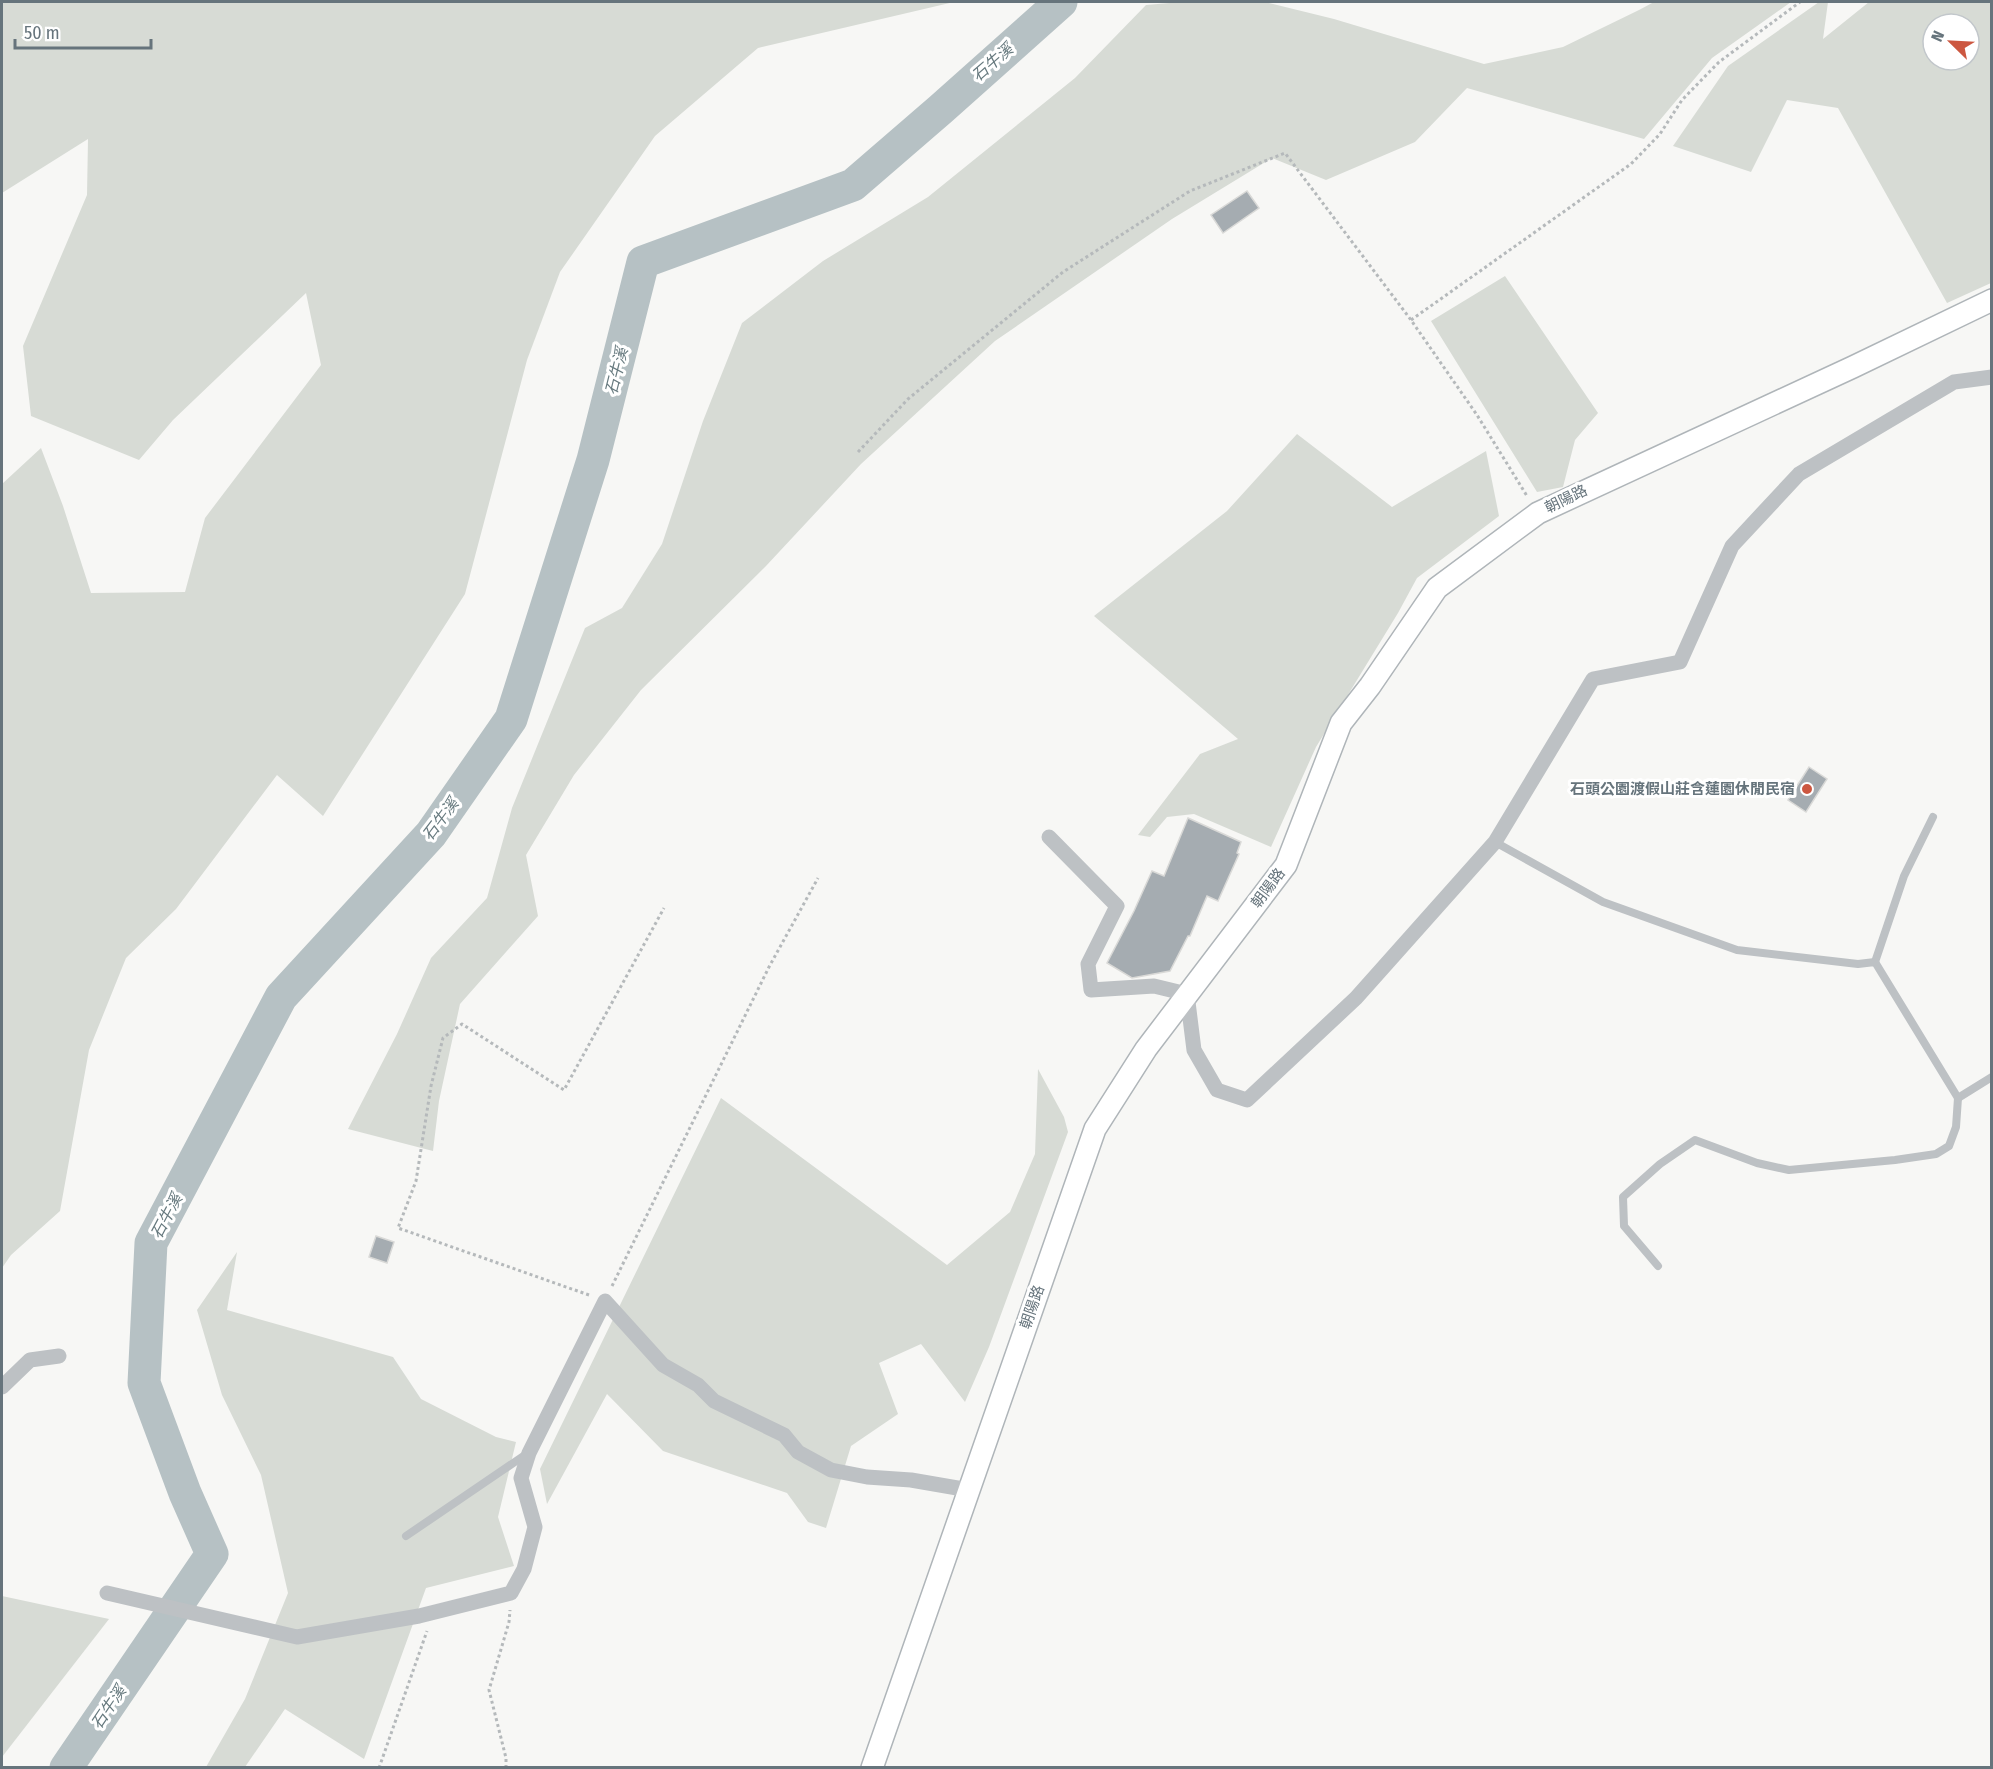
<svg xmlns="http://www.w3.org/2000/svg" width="1993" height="1769" viewBox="0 0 1993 1769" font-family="'Fira Sans Condensed','Noto Sans TC',sans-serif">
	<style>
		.green { fill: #d7dbd5; fill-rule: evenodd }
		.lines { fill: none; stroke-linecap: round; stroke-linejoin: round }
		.river { stroke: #b6c1c4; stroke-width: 33 }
		.building { fill: #a5acb1; stroke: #d9d9d7; stroke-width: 1.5 }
		.secondary-casing { stroke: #afb5b9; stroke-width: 24 }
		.path { stroke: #b5b9bb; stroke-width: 3; stroke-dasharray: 3 3; stroke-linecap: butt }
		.lane { stroke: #bdc1c4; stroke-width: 8 }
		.street { stroke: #bdc1c4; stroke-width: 15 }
		.secondary { stroke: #fff; stroke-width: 21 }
		.poi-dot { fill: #cc5740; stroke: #fff; stroke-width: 2 }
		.labels { text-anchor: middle; stroke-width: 6; stroke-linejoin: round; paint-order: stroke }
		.street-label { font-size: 15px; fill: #66747c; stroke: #fff }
		.poi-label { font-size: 15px; font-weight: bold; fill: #66747c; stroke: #fff; text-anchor: end }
		.water-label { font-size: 16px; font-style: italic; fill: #66797e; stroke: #fff }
	</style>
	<rect width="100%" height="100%" fill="#f7f7f5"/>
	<!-- green -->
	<g class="green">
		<polygon points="2,2 954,2 758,48 655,136 560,272 527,360 465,594 323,816 277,775 176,909 126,958 89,1050 60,1211 11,1255 2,1268 2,484 41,448 63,506 91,593 185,592 205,518 321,365 306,293 173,420 139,460 31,416 23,346 87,195 88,139 2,193"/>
		<polygon points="1181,2 1265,2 1334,19 1484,64 1563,47 1639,10 1654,2 1791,2 1712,58 1644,139 1467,88 1415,142 1326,180 1272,158 1172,219 995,341 861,464 766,566 641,690 574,775 526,855 538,916 460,1004 439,1101 433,1151 348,1129 397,1034 431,958 487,898 512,808 585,628 622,608 662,544 703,421 742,323 823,261 928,197 1075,78 1146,5"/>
		<path d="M1819,2H1828L1823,39L1869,2H1991V283L1947,303L1838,108L1787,100L1751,172L1673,146L1728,66ZM1933,24H1969V60H1933Z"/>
		<polygon points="1505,276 1598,413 1575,440 1563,487 1537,492 1431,321"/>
		<polygon points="1297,434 1392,507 1486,451 1499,516 1417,578 1398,613 1316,747 1271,847 1194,814 1167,817 1150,837 1138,835 1200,754 1238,739 1094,616 1227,511"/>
		<polygon points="1038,1069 1064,1117 1068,1132 989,1347 965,1402 921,1344 879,1363 898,1414 851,1446 826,1528 808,1522 787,1493 663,1451 607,1394 547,1504 540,1469 721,1098 947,1265 1010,1212 1035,1154"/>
		<polygon points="237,1252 227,1310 393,1357 421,1399 496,1437 516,1442 498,1517 514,1566 426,1588 364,1759 285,1709 245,1767 206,1767 245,1699 288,1593 261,1475 222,1395 197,1310"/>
		<polygon points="2,1596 109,1619 2,1757"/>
	</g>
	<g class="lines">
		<!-- river -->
		<polyline class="river" points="66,1768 212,1554 185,1493 144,1383 151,1243 281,997 431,834 511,719 593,460 643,262 853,185 941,109 1061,2"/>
	</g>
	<!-- building -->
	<g class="building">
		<polygon points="1247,191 1259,208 1223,233 1211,215"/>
		<polygon points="1809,767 1827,779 1806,812 1788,800"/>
		<polygon points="1188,818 1241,842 1237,853 1239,854 1218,901 1207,896 1190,936 1188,936 1170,971 1132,978 1107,963 1134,911 1152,871 1164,876"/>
		<polygon points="376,1236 394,1242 387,1263 369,1257"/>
	</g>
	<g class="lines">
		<!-- secondary casing -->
		<g class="secondary-casing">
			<polyline id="secondary" points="872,1768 1095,1129 1146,1049 1286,865 1341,723 1370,686 1437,588 1538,513 1853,367 1992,300"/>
		</g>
		<!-- path -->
		<g class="path">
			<polyline points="1411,320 1631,164 1660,134 1682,100 1719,62 1800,2"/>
			<polyline points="858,452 908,399 1063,272 1190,191 1285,153 1411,320 1477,415 1527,496"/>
			<polyline points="612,1286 769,967 818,878"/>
			<polyline points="589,1295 398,1228 416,1181 431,1086 443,1038 462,1024 564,1090 664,908"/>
			<polyline points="379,1768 427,1631"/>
			<polyline points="506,1768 506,1758 489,1690 509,1622 510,1610"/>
		</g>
		<!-- lane -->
		<g class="lane">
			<polyline points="1495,842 1603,902 1737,950 1858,964 1875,962 1958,1098 1992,1077"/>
			<polyline points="1875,962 1904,876 1933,817"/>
			<polyline points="1658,1266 1624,1226 1623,1197 1660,1164 1695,1140 1757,1163 1789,1170 1895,1160 1936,1154 1949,1146 1956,1127 1958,1098"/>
			<polyline points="406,1536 525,1455"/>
		</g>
		<!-- street -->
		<g class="street">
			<polyline points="1049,837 1117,906 1088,964 1091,990 1154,986 1187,994 1194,1050 1217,1090 1247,1100 1356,998 1495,842 1593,679 1680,662 1732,546 1799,474 1954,382 1992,377"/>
			<polyline points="2,1387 30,1360 59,1356"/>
			<polyline points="107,1593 297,1637 419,1616 511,1593 524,1569 535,1527 521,1478 529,1453 605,1301 663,1365 698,1385 714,1401 784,1435 798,1452 831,1470 867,1477 911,1480 969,1490"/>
		</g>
		<!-- secondary -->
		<use href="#secondary" class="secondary"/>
	</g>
	<!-- markers -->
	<circle class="poi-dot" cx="1807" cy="789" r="6"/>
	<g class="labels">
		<!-- street labels -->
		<g class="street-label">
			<text transform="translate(1566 499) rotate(-26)" y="5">朝陽路</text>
			<text transform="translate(1268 888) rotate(-53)" y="5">朝陽路</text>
			<text transform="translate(1032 1307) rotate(-71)" y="5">朝陽路</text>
		</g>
		<!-- poi labels -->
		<g class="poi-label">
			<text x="1795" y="794">石頭公園渡假山莊含蓮園休閒民宿</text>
		</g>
		<!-- water labels -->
		<g class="water-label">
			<text transform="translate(992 62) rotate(-41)" y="6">石牛溪</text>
			<text transform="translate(616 371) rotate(-76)" y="6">石牛溪</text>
			<text transform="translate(440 819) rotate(-53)" y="6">石牛溪</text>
			<text transform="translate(166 1216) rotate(-62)" y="6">石牛溪</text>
			<text transform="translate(108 1707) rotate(-56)" y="6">石牛溪</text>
		</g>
	</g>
	<!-- border -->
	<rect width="1993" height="1769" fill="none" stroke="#66747c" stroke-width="6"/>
	<!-- north arrow -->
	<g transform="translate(1951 42) rotate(294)"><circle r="28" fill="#ffffff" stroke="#c2c7cb" stroke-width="1.5"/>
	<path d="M0-4.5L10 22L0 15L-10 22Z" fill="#cc5740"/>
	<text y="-9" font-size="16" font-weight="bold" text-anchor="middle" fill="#66747c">N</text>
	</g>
	<!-- scale -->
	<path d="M15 39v9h136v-9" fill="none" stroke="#66747c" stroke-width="3"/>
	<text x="24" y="39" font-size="18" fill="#66747c" stroke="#ffffff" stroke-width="4.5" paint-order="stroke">50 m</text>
</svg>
